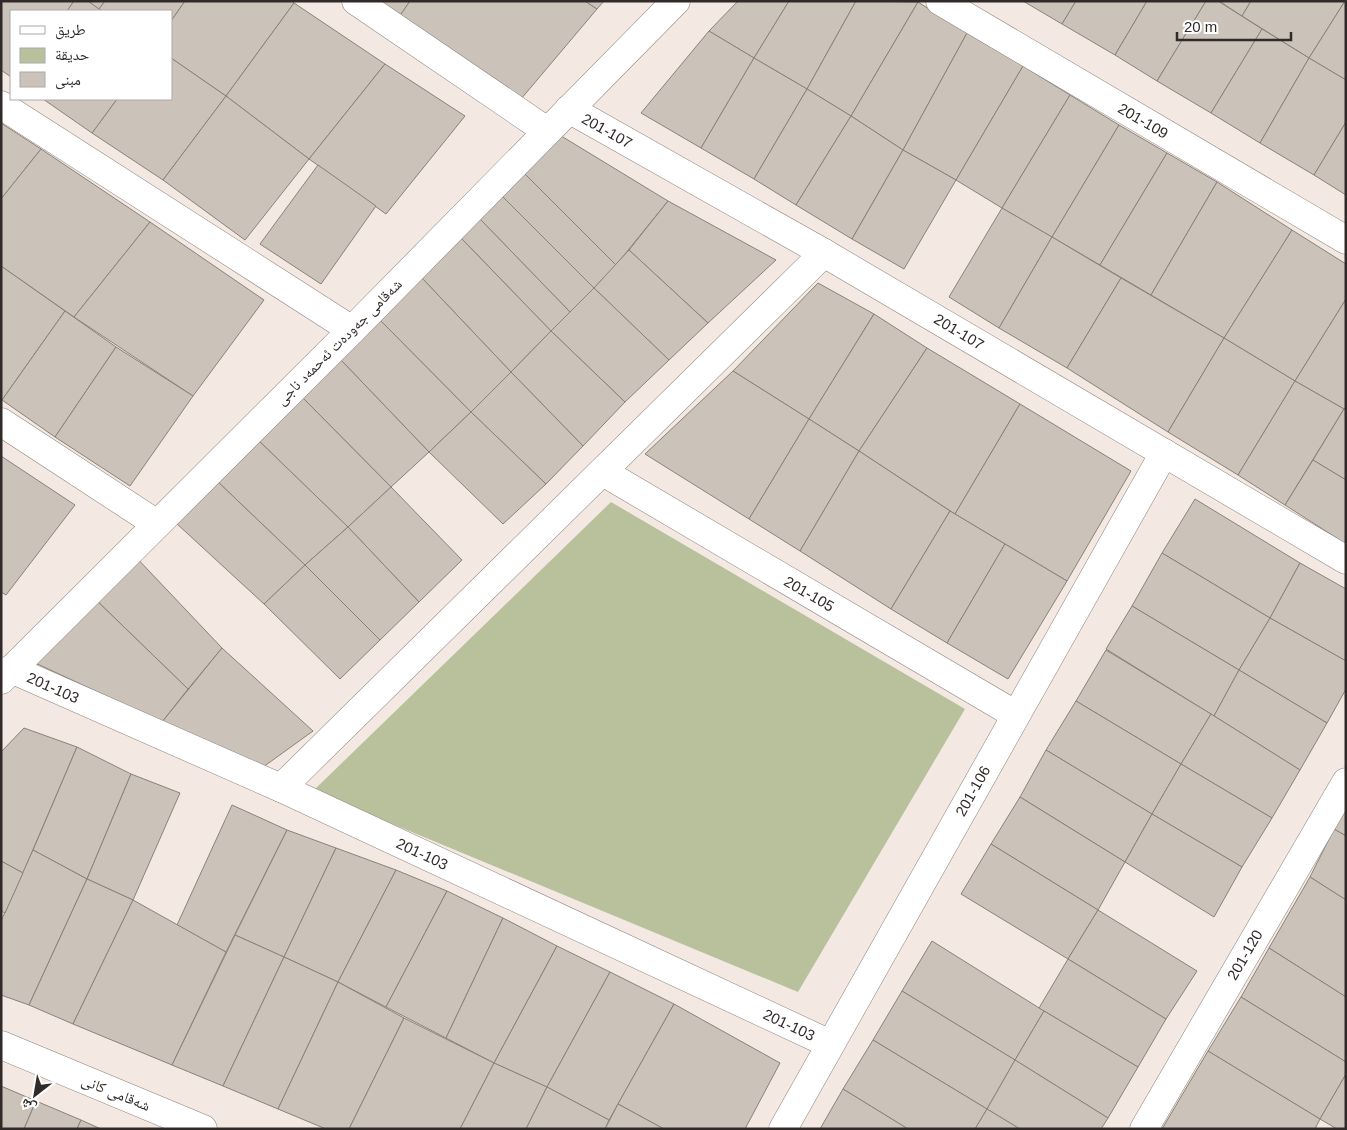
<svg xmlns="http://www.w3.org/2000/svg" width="1347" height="1130" viewBox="0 0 1347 1130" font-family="Helvetica,'Noto Naskh Arabic',sans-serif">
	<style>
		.green { fill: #b8c19b }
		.building { fill: #cbc3ba; stroke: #89827a }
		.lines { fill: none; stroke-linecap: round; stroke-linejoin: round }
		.minor-casing { stroke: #8e847e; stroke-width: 29 }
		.minor { stroke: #fff; stroke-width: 28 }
		.labels { text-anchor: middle; stroke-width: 5; stroke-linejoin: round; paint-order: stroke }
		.street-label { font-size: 15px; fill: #302b29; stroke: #fff }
	</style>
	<rect width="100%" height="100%" fill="#f4e9e2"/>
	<!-- green -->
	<polygon class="green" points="611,502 965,709 798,992 313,791"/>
	<!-- building -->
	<g class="building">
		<polygon points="1,1 74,1 67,11 11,11 11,77 1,70"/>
		<polygon points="74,1 88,1 103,11 67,11"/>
		<polygon points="88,1 105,1 99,9"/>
		<polygon points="105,1 185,1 171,21 171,11 102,11 99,9"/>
		<polygon points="185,1 292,1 294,3 226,96 171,58 171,21"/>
		<polygon points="374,1 410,1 399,17"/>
		<polygon points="410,1 585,1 597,9 521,99 399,17"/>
		<polygon points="585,1 604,1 597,9"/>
		<polygon points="738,1 789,1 754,58 709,31"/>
		<polygon points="789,1 856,1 807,89 754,58"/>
		<polygon points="856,1 918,2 851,116 807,89"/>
		<polygon points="1023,1 1076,1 1062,24"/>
		<polygon points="1076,1 1147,1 1115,55 1062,24"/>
		<polygon points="1147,1 1206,1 1157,81 1115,55"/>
		<polygon points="1206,1 1218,1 1262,29 1211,113 1157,81"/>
		<polygon points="1219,1 1251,1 1242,16"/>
		<polygon points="1251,1 1345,1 1309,58 1242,16"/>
		<polygon points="1345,1 1346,1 1346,80 1309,58"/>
		<polygon points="918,2 967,33 903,150 851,116"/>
		<polygon points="294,3 385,64 309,159 226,96"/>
		<polygon points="1262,29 1309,58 1260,143 1211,113"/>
		<polygon points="709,31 754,58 701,148 641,113"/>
		<polygon points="967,33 1023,66 956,180 903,150"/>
		<polygon points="171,58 226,96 163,180 92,133 117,99 171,99"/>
		<polygon points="754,58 807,89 754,179 701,148"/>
		<polygon points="1309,58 1346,80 1346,122 1314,175 1260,143"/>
		<polygon points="385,64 465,116 386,214 309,159"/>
		<polygon points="1023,66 1070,95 1002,208 956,180"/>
		<polygon points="807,89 851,116 796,205 754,179"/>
		<polygon points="1070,95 1119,125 1052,237 1002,208"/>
		<polygon points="226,96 309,159 245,240 163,180"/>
		<polygon points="43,99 117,99 92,133"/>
		<polygon points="851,116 903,150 852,239 796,205"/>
		<polygon points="1346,122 1346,195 1314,175"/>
		<polygon points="1,123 41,149 1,199"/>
		<polygon points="1119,125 1167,153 1100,265 1052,237"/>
		<polygon points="558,134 668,201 616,265 523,172"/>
		<polygon points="41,149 150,222 74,317 1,266 1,199"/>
		<polygon points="903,150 956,180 904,269 852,239"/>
		<polygon points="1167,153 1217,182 1151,295 1100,265"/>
		<polygon points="318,165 376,206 321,284 260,244"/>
		<polygon points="523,172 616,265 594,288 501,195"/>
		<polygon points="1217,182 1292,230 1224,338 1151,295"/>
		<polygon points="501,195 594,288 570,312 480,219"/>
		<polygon points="668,201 776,260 708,323 629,250"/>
		<polygon points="1002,208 1052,237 999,328 949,297"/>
		<polygon points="480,219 570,312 551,331 461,238"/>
		<polygon points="150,222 264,300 193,396 74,317"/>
		<polygon points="1292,230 1346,264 1346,299 1295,381 1224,338"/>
		<polygon points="1052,237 1121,278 1067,368 999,328"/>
		<polygon points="461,238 551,331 511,372 421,277"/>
		<polygon points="629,250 708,323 669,360 594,288"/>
		<polygon points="1,266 65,311 2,400 1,399"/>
		<polygon points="421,277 511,372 471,412 380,320"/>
		<polygon points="1121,278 1224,338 1168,432 1067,368"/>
		<polygon points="818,283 874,314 809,419 733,371"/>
		<polygon points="594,288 669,360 625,402 551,331"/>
		<polygon points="1346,299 1346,407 1344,409 1295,381"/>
		<polygon points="65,311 116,347 55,437 2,400"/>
		<polygon points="874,314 927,348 859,451 809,419"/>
		<polygon points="380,320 471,412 429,452 340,359"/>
		<polygon points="551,331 625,402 583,446 511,372"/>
		<polygon points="1224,338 1295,381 1238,475 1168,432"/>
		<polygon points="116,347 193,396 130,486 55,437"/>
		<polygon points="927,348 1020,404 955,514 859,451"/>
		<polygon points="340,359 429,452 391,487 302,397"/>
		<polygon points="733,371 809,419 749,519 645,454"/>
		<polygon points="511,372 583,446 546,484 471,412"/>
		<polygon points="1295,381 1344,409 1285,505 1238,475"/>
		<polygon points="302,397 391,487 348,527 257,439"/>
		<polygon points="1020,404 1131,471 1067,581 955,514"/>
		<polygon points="1344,409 1346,410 1346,480 1313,460"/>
		<polygon points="471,412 546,484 503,524 429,452"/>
		<polygon points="809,419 859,451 800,551 749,519"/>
		<polygon points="257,439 348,527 305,565 216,480"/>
		<polygon points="859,451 950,511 891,609 800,551"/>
		<polygon points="1,456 75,505 6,595 1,592"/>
		<polygon points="1313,460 1346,480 1346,544 1285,505"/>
		<polygon points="216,480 305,565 264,604 176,523"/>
		<polygon points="391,487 462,560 419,602 348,527"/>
		<polygon points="1195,499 1300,563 1270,618 1162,553"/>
		<polygon points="950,511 1005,544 947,643 891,609"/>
		<polygon points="348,527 419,602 380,640 305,565"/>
		<polygon points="1005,544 1067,581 1008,679 947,643"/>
		<polygon points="132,553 222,648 188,689 93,597"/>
		<polygon points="1162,553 1270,618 1239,670 1132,606"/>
		<polygon points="1300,563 1346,589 1346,661 1270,618"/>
		<polygon points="305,565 380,640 340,679 264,604"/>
		<polygon points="93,597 188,689 162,722 29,660"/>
		<polygon points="1132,606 1239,670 1214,716 1106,649"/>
		<polygon points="1270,618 1346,661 1346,689 1327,723 1239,670"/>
		<polygon points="222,648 313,731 259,770 162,722"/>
		<polygon points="1106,650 1211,714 1181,764 1076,701"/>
		<polygon points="1239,670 1327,723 1300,770 1214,716"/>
		<polygon points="1076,701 1181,764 1152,814 1046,750"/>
		<polygon points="1211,714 1300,770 1272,818 1181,764"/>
		<polygon points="24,728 77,747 23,873 1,861 1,752"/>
		<polygon points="77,747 131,774 87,879 33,850"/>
		<polygon points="1046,750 1152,814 1125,862 1020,797"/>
		<polygon points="1181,764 1272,818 1242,867 1152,814"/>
		<polygon points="131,774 180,793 133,900 87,879"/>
		<polygon points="1020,797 1125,862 1098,910 991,844"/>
		<polygon points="232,805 287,830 226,952 177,925"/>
		<polygon points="1346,809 1346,836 1334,829"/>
		<polygon points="1152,814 1242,867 1214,917 1125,862"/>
		<polygon points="1334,829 1346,836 1346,900 1310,877"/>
		<polygon points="287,830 336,848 284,957 235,935"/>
		<polygon points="991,844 1098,910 1068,959 961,894"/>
		<polygon points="336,848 396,870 338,982 284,957"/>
		<polygon points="33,850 87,879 29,1005 1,995 1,921"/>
		<polygon points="1,861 23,873 5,913 1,911"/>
		<polygon points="396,870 447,891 386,1007 338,982"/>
		<polygon points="1310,877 1346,900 1346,997 1269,948"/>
		<polygon points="87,879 133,900 73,1024 29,1005"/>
		<polygon points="447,891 503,918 446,1038 386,1007"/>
		<polygon points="133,900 226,952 172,1065 73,1024"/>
		<polygon points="1098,910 1197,971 1166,1019 1068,959"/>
		<polygon points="503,918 557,946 494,1063 446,1038"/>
		<polygon points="235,935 284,957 223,1086 172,1065"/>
		<polygon points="932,941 1044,1011 1015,1060 902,991"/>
		<polygon points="557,946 610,972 547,1087 494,1063"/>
		<polygon points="1269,948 1346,997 1346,1062 1241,997"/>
		<polygon points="284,957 338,982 278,1109 223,1086"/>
		<polygon points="1068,959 1166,1019 1138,1067 1039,1008"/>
		<polygon points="610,972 674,1004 609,1120 547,1087"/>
		<polygon points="338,982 404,1018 349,1129 326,1129 278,1109"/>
		<polygon points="902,991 1015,1060 987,1109 873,1040"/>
		<polygon points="1241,997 1346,1062 1346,1074 1320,1119 1208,1051"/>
		<polygon points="674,1004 780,1063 745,1129 664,1129 618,1104"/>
		<polygon points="1044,1011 1138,1067 1108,1118 1015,1060"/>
		<polygon points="404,1018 494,1063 460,1129 349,1129"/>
		<polygon points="873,1040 987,1109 975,1129 908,1129 843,1089"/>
		<polygon points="1208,1051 1320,1119 1315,1129 1162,1129"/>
		<polygon points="1015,1060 1108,1118 1101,1129 1020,1129 987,1109"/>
		<polygon points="494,1063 547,1087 526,1129 460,1129"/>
		<polygon points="1346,1074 1346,1129 1337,1129 1320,1119"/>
		<polygon points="1,1086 36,1101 24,1129 1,1129"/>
		<polygon points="547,1087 609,1120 605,1129 526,1129"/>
		<polygon points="843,1089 908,1129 820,1129"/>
		<polygon points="36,1101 81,1120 77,1129 24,1129"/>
		<polygon points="618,1104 664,1129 605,1129"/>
		<polygon points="987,1109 1020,1129 975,1129"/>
		<polygon points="81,1120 101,1129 77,1129"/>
	</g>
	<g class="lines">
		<!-- minor casing -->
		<g class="minor-casing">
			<g id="minor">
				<polyline points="356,1 547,131"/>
				<polyline points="940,1 1346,240"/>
				<polyline points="1,105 352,330"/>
				<polyline points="569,109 824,253 1346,560"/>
				<polyline points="1,422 157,524"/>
				<polyline points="603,472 1016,715"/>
				<polyline points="11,669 281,788 830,1044"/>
				<polyline points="1,680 352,330 676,1"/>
				<polyline points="281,788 824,253"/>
				<polyline points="1,1045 203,1129"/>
				<polyline points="783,1129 1164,453"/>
				<polyline points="1144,1129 1346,782"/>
			</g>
		</g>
		<!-- minor -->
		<use href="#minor" class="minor"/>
	</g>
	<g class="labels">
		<!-- street labels -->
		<g class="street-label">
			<text transform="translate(1143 121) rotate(30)" y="5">201-109</text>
			<text transform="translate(607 131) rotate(29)" y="5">201-107</text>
			<text transform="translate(959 332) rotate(31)" y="5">201-107</text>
			<text transform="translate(339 342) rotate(-45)" y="5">شەقامی جەودەت ئەحمەد ناجی</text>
			<text transform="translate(809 594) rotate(30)" y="5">201-105</text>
			<text transform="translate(53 688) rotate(24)" y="5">201-103</text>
			<text transform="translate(973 791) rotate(-61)" y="5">201-106</text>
			<text transform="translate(422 854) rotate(25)" y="5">201-103</text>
			<text transform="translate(1245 955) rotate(-60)" y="5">201-120</text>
			<text transform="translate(789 1025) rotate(25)" y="5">201-103</text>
			<text transform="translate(116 1093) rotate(22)" y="5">شەقامی کانی</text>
		</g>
	</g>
	<!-- border -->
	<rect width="1347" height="1130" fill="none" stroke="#302b29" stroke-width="5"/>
	<!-- legend -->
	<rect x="10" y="10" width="162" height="90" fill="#ffffff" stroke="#acaaa9"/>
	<rect x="20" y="26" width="25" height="8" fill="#ffffff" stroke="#acaaa9"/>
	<text x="55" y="35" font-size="15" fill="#302b29">طريق</text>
	<rect x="20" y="48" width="25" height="15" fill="#b8c19b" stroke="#acaaa9"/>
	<text x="55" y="60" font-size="15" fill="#302b29">حديقة</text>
	<rect x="20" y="72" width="25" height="15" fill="#cbc3ba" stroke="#acaaa9"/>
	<text x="55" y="85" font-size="15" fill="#302b29">مبنى</text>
	<!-- north arrow -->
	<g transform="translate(35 1095) rotate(211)" stroke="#ffffff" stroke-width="4" paint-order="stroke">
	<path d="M0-4L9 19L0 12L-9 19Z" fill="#302b29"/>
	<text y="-8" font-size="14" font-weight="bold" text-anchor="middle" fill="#302b29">ش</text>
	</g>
	<!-- scale -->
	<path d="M1177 32v8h114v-8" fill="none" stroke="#302b29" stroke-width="2.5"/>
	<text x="1184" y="32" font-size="15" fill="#302b29" stroke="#ffffff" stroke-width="4" paint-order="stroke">20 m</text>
</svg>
